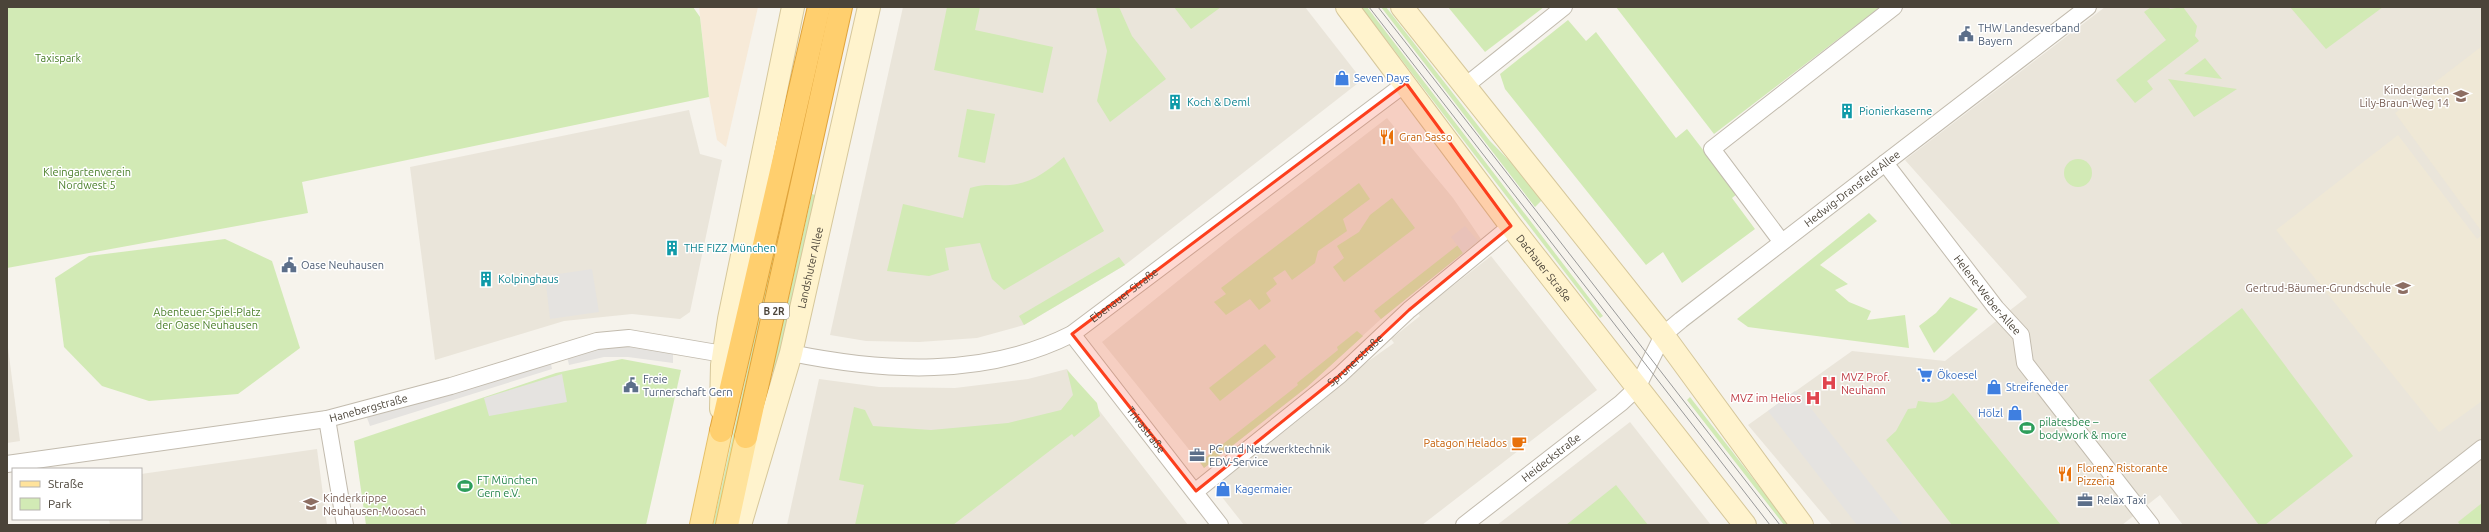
<svg xmlns="http://www.w3.org/2000/svg" width="2489" height="532" viewBox="0 0 2489 532" font-family="Ubuntu,sans-serif">
	<style>
		.residential { fill: #eae5da }
		.commercial { fill: #f7ead8 }
		.education { fill: #efe8d6 }
		.green { fill: #d2eab5 }
		.parking { fill: #e5e3e0 }
		.lines { fill: none; stroke-linecap: round; stroke-linejoin: round }
		.street-casing { stroke: #c2bbae; stroke-width: 18 }
		.secondary-casing { stroke: #d6c79b; stroke-width: 24 }
		.primary-casing { stroke: #e6c16a; stroke-width: 24 }
		.highway-casing { stroke: #e0a43c; stroke-width: 24 }
		.street { stroke: #fff; stroke-width: 16 }
		.secondary { stroke: #fff3cd; stroke-width: 22 }
		.primary { stroke: #ffe39c; stroke-width: 22 }
		.highway { stroke: #ffcf6e; stroke-width: 22 }
		.tram { stroke: #9a9a9a; stroke-width: 1 }
		.marked { fill: #fc3f1d; fill-opacity: 0.2; stroke: #fc3f1d; stroke-width: 3; stroke-linejoin: round }
		.labels { text-anchor: middle; stroke-width: 3; stroke-linejoin: round; paint-order: stroke }
		.shield { fill: #fff; stroke: #817c74; stroke-width: 1 }
		.shield-label { font-size: 10px; font-weight: bold; fill: #4b4439 }
		.service-label { font-size: 11px; fill: #4e5e75; stroke: #fff; text-anchor: start }
		.park-label { font-size: 11px; fill: #4a7f2a; stroke: #fff }
		.shop-label { font-size: 11px; fill: #366cbe; stroke: #fff; text-anchor: start }
		.education-label { font-size: 11px; fill: #785e54; stroke: #fff; text-anchor: end }
		.culture-label { font-size: 11px; fill: #0d838f; stroke: #fff; text-anchor: start }
		.food-label { font-size: 11px; fill: #c56008; stroke: #fff; text-anchor: start }
		.street-label { font-size: 11px; fill: #4b4439; stroke: #fff }
		.health-label { font-size: 11px; fill: #be3a42; stroke: #fff; text-anchor: start }
		.leisure-label { font-size: 11px; fill: #27864d; stroke: #fff; text-anchor: start }
	</style>
	<rect width="100%" height="100%" fill="#f6f3ec"/>
	<!-- residential -->
	<g class="residential">
		<polygon points="903,7 1305,7 1362,80 1125,265 1024,325 977,338 919,342 866,341 830,335"/>
		<polygon points="2105,7 2482,7 2482,525 2183,525 2160,495 2122,525 1832,525 1748,425 1852,351 1945,361 2027,297 1905,160"/>
		<polygon points="689,110 700,154 722,160 690,312 680,319 632,314 564,321 435,360 410,167"/>
		<polygon points="1387,118 1453,198 1481,239 1381,319 1307,387 1204,468 1102,342 1235,235"/>
		<polygon points="1491,256 1597,390 1422,525 1244,525 1214,487 1315,407 1354,374 1353,372 1394,343 1391,339 1420,316 1418,313"/>
		<polygon points="7,340 20,441 7,443"/>
		<polygon points="1067,369 1188,525 787,525 819,379 879,387 955,388 1028,379"/>
		<polygon points="1630,422 1711,525 1497,525"/>
		<polygon points="317,449 327,525 110,525 109,519 141,519 141,474"/>
	</g>
	<!-- commercial -->
	<polygon class="commercial" points="699,7 758,7 726,147 717,140 709,97"/>
	<!-- education -->
	<g class="education">
		<polygon points="2482,46 2482,232 2395,113"/>
		<polygon points="2398,135 2477,239 2482,235 2482,401 2439,432 2276,230"/>
	</g>
	<!-- green -->
	<g class="green">
		<polygon points="7,7 693,7 700,17 709,97 302,182 308,213 7,268"/>
		<polygon points="828,7 833,7 717,525 713,525"/>
		<polygon points="858,7 863,7 811,241 775,372 772,372 812,194 815,195 817,187"/>
		<polygon points="947,7 980,7 975,30 1053,47 1043,93 934,70"/>
		<polygon points="1096,7 1119,7 1132,36 1166,79 1110,122 1097,101 1107,51"/>
		<polygon points="1174,7 1221,7 1191,29"/>
		<polygon points="1361,7 1367,7 1603,316 1600,318"/>
		<polygon points="1381,7 1386,7 1490,141 1532,184 1542,200 1535,207"/>
		<polygon points="1448,7 1544,7 1485,52"/>
		<polygon points="1616,7 1880,7 1714,134"/>
		<polygon points="2151,7 2169,7 2170,9 2183,7 2197,26 2195,36 2199,41 2147,81 2153,89 2135,103 2116,80 2166,40 2144,12"/>
		<polygon points="2290,7 2383,7 2326,49"/>
		<polygon points="1568,20 1586,41 1596,32 1676,138 1687,129 1737,194 1732,198 1755,229 1682,283 1663,252 1646,265 1505,89 1500,74"/>
		<polygon points="2205,58 2222,79 2184,74"/>
		<polygon points="2168,79 2237,89 2194,117"/>
		<polygon points="967,109 995,114 985,163 958,157"/>
		<path d="M1064,157L1104,231L1004,290L992,279L980,243L945,248L949,270L929,276L887,271L903,204L963,218L970,188C986,183 995,186 1010,185C1033,183 1047,171 1064,157Z"/>
		<circle cx="2078" cy="173" r="14"/>
		<polygon points="1359,183 1370,199 1343,219 1347,231 1318,251 1315,263 1292,280 1285,270 1273,278 1277,284 1266,293 1271,301 1259,310 1250,299 1226,315 1214,302 1226,294 1221,288"/>
		<polygon points="1392,198 1415,228 1344,282 1333,267 1344,258 1337,246 1359,232 1370,215"/>
		<polygon points="1869,213 1877,221 1820,265 1848,284 1835,290 1849,302 1871,311 1867,320 1905,315 1909,348 1748,327 1737,319"/>
		<polygon points="225,239 272,261 300,348 238,394 149,401 102,386 64,347 55,278 89,256"/>
		<polygon points="1458,245 1463,253 1381,319 1374,311"/>
		<polygon points="1119,257 1125,265 1024,325 1019,316"/>
		<polygon points="1950,297 1978,309 1934,353 1919,326 1936,313"/>
		<polygon points="2242,308 2353,456 2265,525 2259,525 2149,380"/>
		<polygon points="1357,331 1363,336 1307,387 1204,468 1200,462 1298,385 1297,383 1338,350 1337,347"/>
		<polygon points="1265,344 1276,357 1220,401 1209,388"/>
		<polygon points="622,359 681,370 646,525 366,525 354,441 556,373"/>
		<polygon points="1067,370 1097,403 1100,416 1074,437 1072,434 1056,446 953,525 855,525 864,485 839,480 854,407 865,410 873,426 931,430 1008,423 1061,410 1073,395"/>
		<path d="M1953,393L2061,525H1952L1886,440L1896,431L1908,409L1916,408L1918,401C1933,403 1943,405 1953,393Z"/>
		<polygon points="1690,397 1789,525 1784,525 1687,400"/>
		<polygon points="1616,485 1648,525 1566,525"/>
		<polygon points="2482,503 2482,525 2460,525 2458,522"/>
	</g>
	<!-- parking -->
	<g class="parking">
		<polygon points="1465,226 1478,241 1463,253 1451,237"/>
		<polygon points="592,269 599,312 550,319 545,276"/>
		<polygon points="632,343 673,351 673,363 628,357 604,357 569,365 567,356 607,345"/>
		<polygon points="550,359 552,369 370,426 366,415"/>
		<polygon points="562,374 567,402 489,416 484,398"/>
		<polygon points="1795,391 1802,397 1903,525 1857,525 1768,411"/>
	</g>
	<g class="lines">
		<!-- street casing -->
		<g class="street-casing">
			<g id="street">
				<polyline points="1464,87 1564,7"/>
				<path id="s1" d="M1885,163L1996,308L2021,335L2025,363L2151,525"/>
				<polyline points="1781,241 1712,149 1894,7"/>
				<path id="s2" d="M1072,334L1220,525"/>
				<path id="s3" d="M791,353C884,372 985,378 1072,334L1406,83"/>
				<polyline points="327,419 345,525"/>
				<path id="s4" d="M7,464L327,419L451,386L597,341L629,338L723,354"/>
				<path id="s5" d="M1196,491L1340,375L1409,310L1511,226"/>
				<path id="s6" d="M1464,525L1621,403L1637,388L1663,335L1681,320L2088,7"/>
				<polyline points="2384,525 2482,448"/>
			</g>
		</g>
		<!-- secondary casing -->
		<g class="secondary-casing">
			<g id="secondary">
				<path id="s7" d="M1347,7L1511,226L1745,525"/>
				<polyline points="1402,7 1663,335 1802,525"/>
				<polyline points="721,409 722,365 729,319 793,7"/>
				<path id="s8" d="M740,525L791,353L869,7"/>
			</g>
		</g>
		<!-- primary casing -->
		<g class="primary-casing">
			<g id="primary">
				<polyline points="701,525 721,431"/>
				<polyline points="727,525 746,437"/>
			</g>
		</g>
		<!-- highway casing -->
		<g class="highway-casing">
			<g id="highway">
				<polyline points="721,431 819,7"/>
				<polyline points="746,437 841,7"/>
			</g>
		</g>
		<!-- street -->
		<use href="#street" class="street"/>
		<!-- secondary -->
		<use href="#secondary" class="secondary"/>
		<!-- primary -->
		<use href="#primary" class="primary"/>
		<!-- highway -->
		<use href="#highway" class="highway"/>
		<!-- tram -->
		<g class="tram">
			<polyline points="1369,7 1770,525"/>
			<polyline points="1378,7 1780,525"/>
		</g>
	</g>
	<!-- marked area -->
	<path class="marked" d="M1406,83L1511,226L1409,310L1340,375L1196,491L1072,334Z"/>
	<!-- icons -->
	<defs>
		<g id="civic-bare" transform="scale(1.2)"><path d="M-.6-6.5H3V-4.5H.6V-3L4-1V1h2V6H-6V1h2V-1L-.6-3ZM-1.2 2.5V6h2.4V2.5Z" fill="#5c6f8a" stroke="#fff" stroke-width="2.5" paint-order="stroke"/></g>
		<g id="shop-bare" transform="scale(1.2)"><path d="M-5-2.5h2.3a2.7 3.5 0 0 1 5.4 0H5L5.5 6h-11ZM-1.5-2.5h3a1.5 2.3 0 0 0-3 0Z" fill="#3f7fe0" stroke="#fff" stroke-width="2.5" paint-order="stroke"/></g>
		<g id="school-bare" transform="scale(1.2)"><path d="M0-5L7-2L0 1L-7-2ZM-4 1L0 2.5L4 1V4Q0 6-4 4Z" fill="#8d6e63" stroke="#fff" stroke-width="2.5" paint-order="stroke"/></g>
		<g id="building-bare" transform="scale(1.2)"><path d="M-4-6H4V6H1V3H-1V6H-4ZM-2.5-4.3h1.7v1.8h-1.7ZM.8-4.3h1.7v1.8H.8ZM-2.5-1h1.7V.8h-1.7ZM.8-1h1.7V.8H.8Z" fill="#0f9aa8" stroke="#fff" stroke-width="2.5" paint-order="stroke"/></g>
		<g id="restaurant-bare" transform="scale(1.2)"><path d="M-5-6h1v4h1v-4h1v4h1v-4h1v5L-1.5 .5V6h-2V.5L-5-1ZM5-6V6H3V1.5H1.5Q1.5-4 5-6Z" fill="#e8710a" stroke="#fff" stroke-width="2.5" paint-order="stroke"/></g>
		<g id="supermarket-bare" transform="scale(1.2)"><path d="M-6-5.5h2.5l.6 2H6L4.5 2H-2.5L-4.4-4H-6ZM-1.5 3.2a1.3 1.3 0 1 0 .1 0ZM3 3.2a1.3 1.3 0 1 0 .1 0Z" fill="#3f7fe0" stroke="#fff" stroke-width="2.5" paint-order="stroke"/></g>
		<g id="hospital-bare" transform="scale(1.2)"><path d="M-5-5h3v3.5h4V-5h3V5h-3V1.5h-4V5h-3Z" fill="#e0444e" stroke="#fff" stroke-width="2.5" paint-order="stroke"/></g>
		<g id="stadium-bare" transform="scale(1.2)"><path d="M0-5a6.5 5 0 1 0 0 10a6.5 5 0 1 0 0-10ZM-3.5-1.8h7v3.6h-7Z" fill="#2e9e5b" stroke="#fff" stroke-width="2.5" paint-order="stroke"/></g>
		<g id="cafe-bare" transform="scale(1.2)"><path d="M-5.5-4.5H6V0H3Q3 3.5 0 3.5H-2.5Q-5.5 3.5-5.5 0ZM3-3.2v2h1.7v-2ZM-6 4.5H4V6H-6Z" fill="#e8710a" stroke="#fff" stroke-width="2.5" paint-order="stroke"/></g>
		<g id="office-bare" transform="scale(1.2)"><path d="M-6-3h4V-5.5h4V-3h4V5H-6ZM-1-4.5V-3h2v-1.5ZM-6 0V1H6V0Z" fill="#5c6f8a" stroke="#fff" stroke-width="2.5" paint-order="stroke"/></g>
	</defs>
	<g fill-rule="evenodd">
		<use href="#civic-bare" x="1966" y="34"/>
		<use href="#shop-bare" x="1342" y="78"/>
		<use href="#school-bare" x="2461" y="96"/>
		<use href="#building-bare" x="1175" y="102"/>
		<use href="#building-bare" x="1847" y="111"/>
		<use href="#restaurant-bare" x="1387" y="137"/>
		<use href="#building-bare" x="672" y="248"/>
		<use href="#civic-bare" x="289" y="265"/>
		<use href="#building-bare" x="486" y="279"/>
		<use href="#school-bare" x="2403" y="288"/>
		<use href="#supermarket-bare" x="1925" y="375"/>
		<use href="#hospital-bare" x="1829" y="383"/>
		<use href="#civic-bare" x="631" y="385"/>
		<use href="#shop-bare" x="1994" y="387"/>
		<use href="#hospital-bare" x="1813" y="398"/>
		<use href="#shop-bare" x="2015" y="413"/>
		<use href="#stadium-bare" x="2027" y="428"/>
		<use href="#cafe-bare" x="1519" y="443"/>
		<use href="#office-bare" x="1197" y="455"/>
		<use href="#restaurant-bare" x="2065" y="474"/>
		<use href="#stadium-bare" x="465" y="486"/>
		<use href="#shop-bare" x="1223" y="489"/>
		<use href="#office-bare" x="2085" y="500"/>
		<use href="#school-bare" x="311" y="504"/>
	</g>
	<g class="labels">
		<!-- shield labels -->
		<rect class="shield" x="759" y="303" width="30" height="16" rx="3"/>
		<g class="shield-label">
			<text x="774" y="315">B 2R</text>
		</g>
		<!-- service labels -->
		<g class="service-label">
			<text x="1978" y="32">THW Landesverband<tspan x="1978" dy="13">Bayern</tspan></text>
			<text x="301" y="269">Oase Neuhausen</text>
			<text x="643" y="383">Freie<tspan x="643" dy="13">Turnerschaft Gern</tspan></text>
			<text x="1209" y="453">PC und Netzwerktechnik<tspan x="1209" dy="13">EDV-Service</tspan></text>
			<text x="2097" y="504">Relax Taxi</text>
		</g>
		<!-- park labels -->
		<g class="park-label">
			<text x="58" y="62">Taxispark</text>
			<text x="87" y="176">Kleingartenverein<tspan x="87" dy="13">Nordwest 5</tspan></text>
			<text x="207" y="316">Abenteuer-Spiel-Platz<tspan x="207" dy="13">der Oase Neuhausen</tspan></text>
		</g>
		<!-- shop labels -->
		<g class="shop-label">
			<text x="1354" y="82">Seven Days</text>
			<text x="1937" y="379">Ökoesel</text>
			<text x="2006" y="391">Streifeneder</text>
			<text x="2003" y="417" text-anchor="end">Hölzl</text>
			<text x="1235" y="493">Kagermaier</text>
		</g>
		<!-- education labels -->
		<g class="education-label">
			<text x="2449" y="94">Kindergarten<tspan x="2449" dy="13">Lily-Braun-Weg 14</tspan></text>
			<text x="2391" y="292">Gertrud-Bäumer-Grundschule</text>
			<text x="323" y="502" text-anchor="start">Kinderkrippe<tspan x="323" dy="13">Neuhausen-Moosach</tspan></text>
		</g>
		<!-- culture labels -->
		<g class="culture-label">
			<text x="1187" y="106">Koch &amp; Deml</text>
			<text x="1859" y="115">Pionierkaserne</text>
			<text x="684" y="252">THE FIZZ München</text>
			<text x="498" y="283">Kolpinghaus</text>
		</g>
		<!-- food labels -->
		<g class="food-label">
			<text x="1399" y="141">Gran Sasso</text>
			<text x="1507" y="447" text-anchor="end">Patagon Helados</text>
			<text x="2077" y="472">Florenz Ristorante<tspan x="2077" dy="13">Pizzeria</tspan></text>
		</g>
		<!-- street labels -->
		<g class="street-label">
			<text dy="4" stroke="none"><textPath href="#s6" startOffset="519">Hedwig-Dransfeld-Allee</textPath></text>
			<text dy="4" stroke="none"><textPath href="#s8" startOffset="267">Landshuter Allee</textPath></text>
			<text dy="4" stroke="none"><textPath href="#s7" startOffset="327">Dachauer Straße</textPath></text>
			<text dy="4" stroke="none"><textPath href="#s1" startOffset="167">Helene-Weber-Allee</textPath></text>
			<text dy="4" stroke="none"><textPath href="#s3" startOffset="352">Ebenauer Straße</textPath></text>
			<text dy="4" stroke="none"><textPath href="#s5" startOffset="206">Sprunerstraße</textPath></text>
			<text dy="4" stroke="none"><textPath href="#s4" startOffset="366">Hanebergstraße</textPath></text>
			<text dy="4" stroke="none"><textPath href="#s2" startOffset="121">Trivastraße</textPath></text>
			<text dy="4" stroke="none"><textPath href="#s6" startOffset="110">Heideckstraße</textPath></text>
		</g>
		<!-- health labels -->
		<g class="health-label">
			<text x="1841" y="381">MVZ Prof.<tspan x="1841" dy="13">Neuhann</tspan></text>
			<text x="1801" y="402" text-anchor="end">MVZ im Helios</text>
		</g>
		<!-- leisure labels -->
		<g class="leisure-label">
			<text x="2039" y="426">pilatesbee –<tspan x="2039" dy="13">bodywork &amp; more</tspan></text>
			<text x="477" y="484">FT München<tspan x="477" dy="13">Gern e.V.</tspan></text>
		</g>
	</g>
	<!-- border -->
	<rect width="2489" height="532" fill="none" stroke="#4b4439" stroke-width="16"/>
	<!-- legend -->
	<rect x="12" y="468" width="130" height="52" fill="#ffffff" stroke="#b7b4b0"/>
	<rect x="20" y="481" width="20" height="6" fill="#ffe39c" stroke="#b7b4b0"/>
	<text x="48" y="488" font-size="12" fill="#4b4439">Straße</text>
	<rect x="20" y="498" width="20" height="12" fill="#d2eab5" stroke="#b7b4b0"/>
	<text x="48" y="508" font-size="12" fill="#4b4439">Park</text>
</svg>
